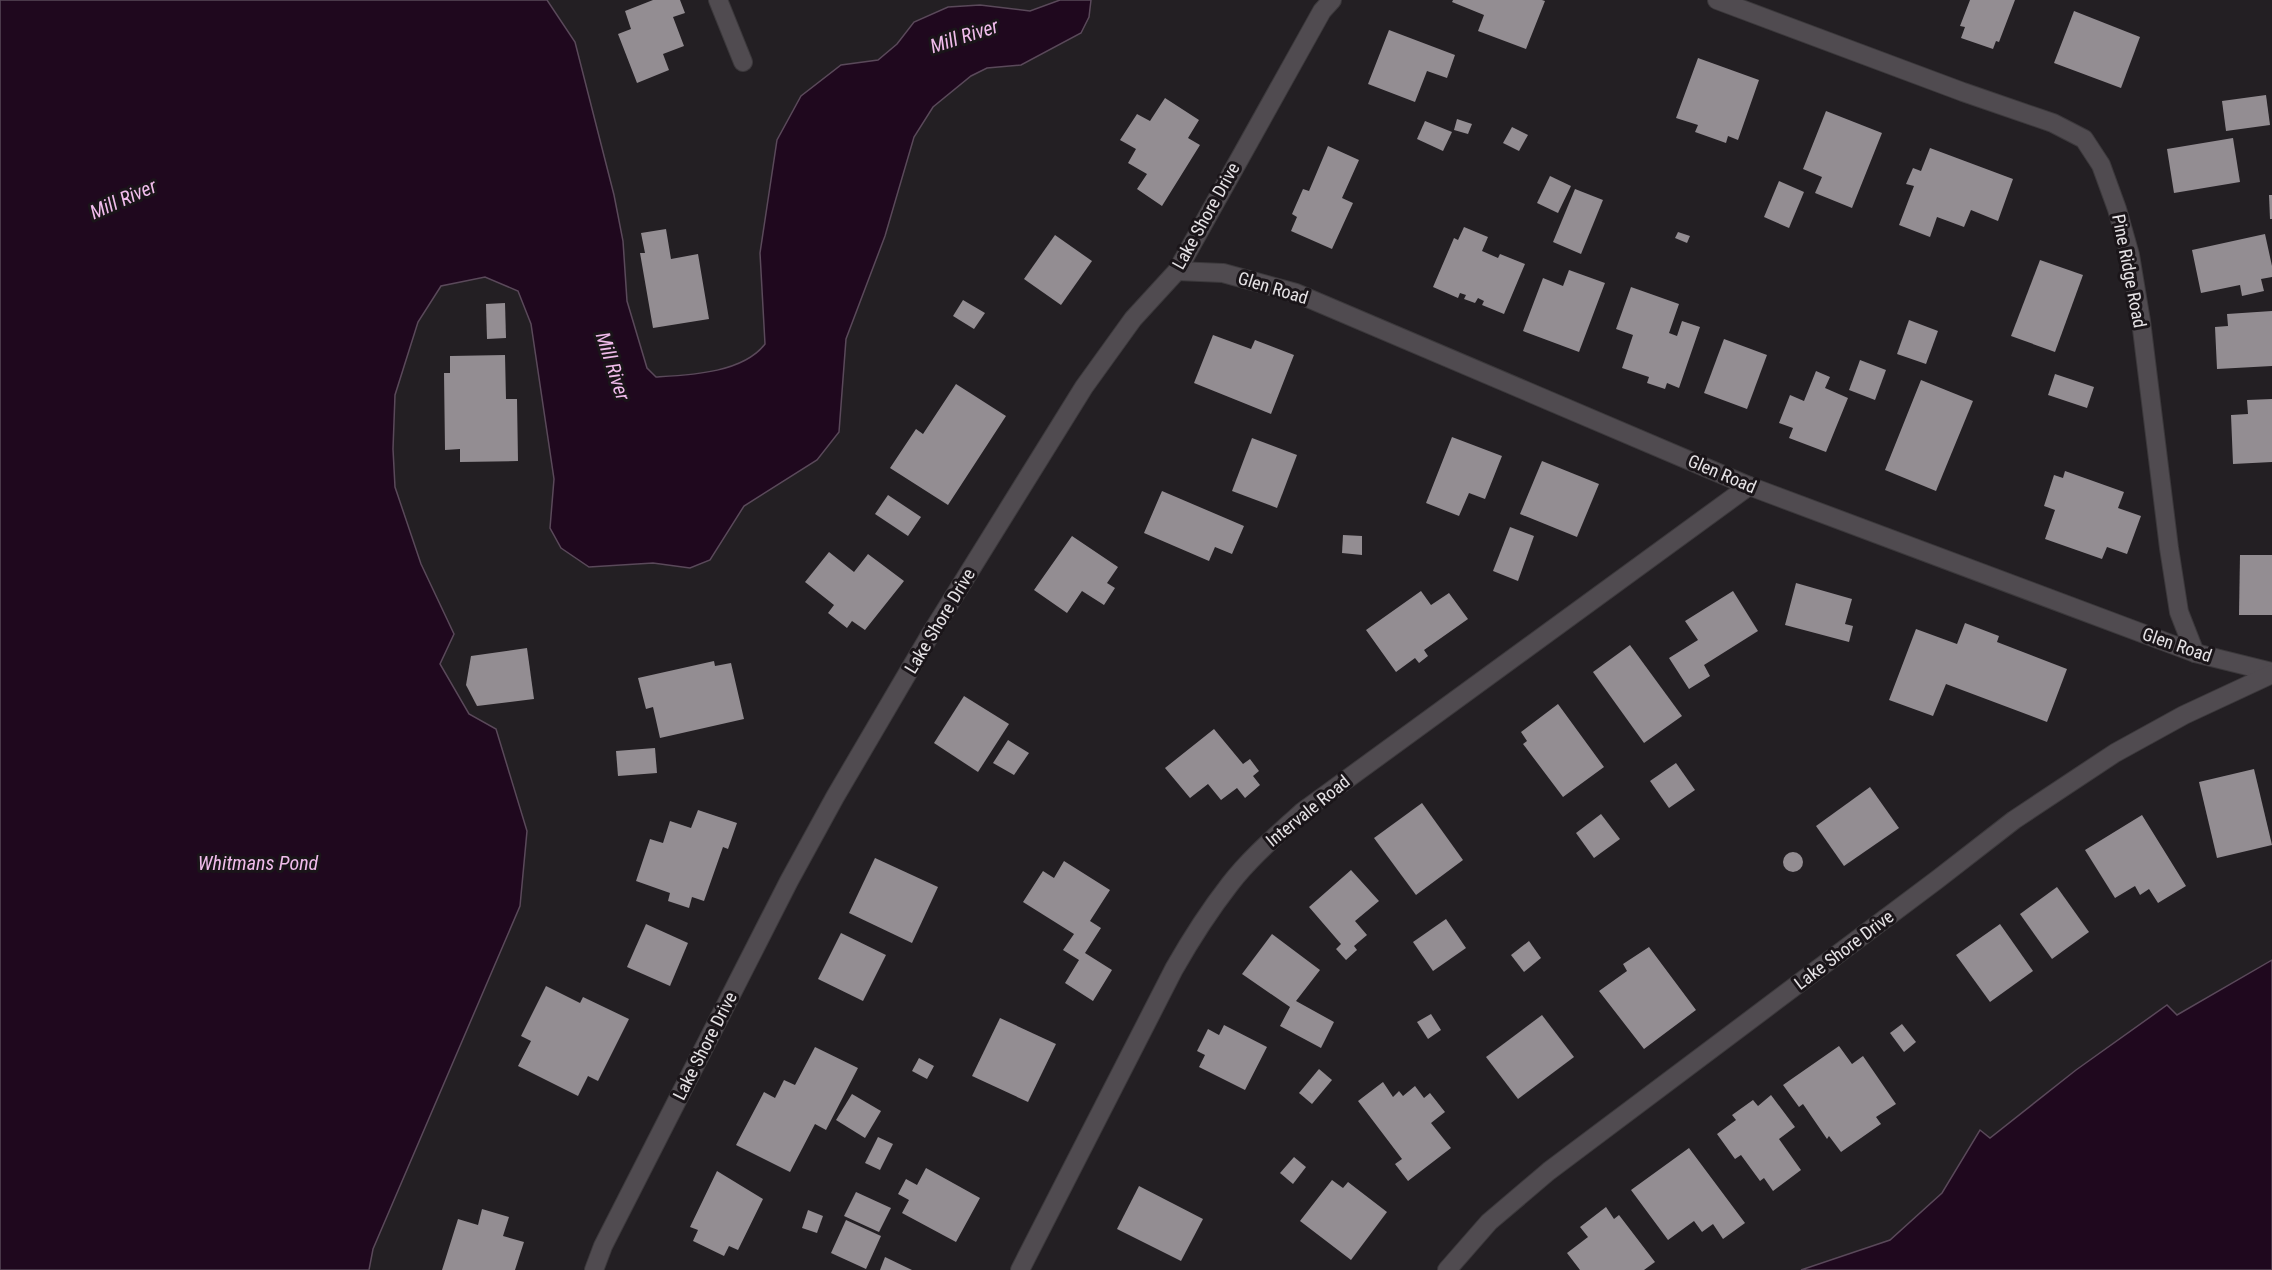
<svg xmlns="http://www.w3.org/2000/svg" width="2272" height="1270" viewBox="0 0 2272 1270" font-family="'Roboto Condensed',sans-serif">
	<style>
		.water { fill: #1f081e; stroke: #5a495a; stroke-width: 1.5 }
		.building { fill: #938d92 }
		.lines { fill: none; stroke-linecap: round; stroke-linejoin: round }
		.minor-casing { stroke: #3c393c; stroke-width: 20 }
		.minor { stroke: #504b50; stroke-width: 18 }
		.labels { text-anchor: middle; stroke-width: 6; stroke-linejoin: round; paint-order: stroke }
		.street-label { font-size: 18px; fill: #e5e2e5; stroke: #1a1519 }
		.water-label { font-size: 20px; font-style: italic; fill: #f0bceb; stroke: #1a1519 }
	</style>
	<rect width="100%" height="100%" fill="#231f23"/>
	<!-- water -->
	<g class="water">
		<path d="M0,0H547L575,42L614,195L623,241L627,301L647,368L656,377C690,375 743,373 765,344L760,253L777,140L801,96L841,65L878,60L897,44L914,22L948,7L980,5L1030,11L1060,0H1091L1089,17L1081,33L1021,65L987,68L971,76L933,107L914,137L885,236L846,339L839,432L817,460L744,506L710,560L690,568L653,563L589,567L561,548L550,528L554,479L531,324L518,291L485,277L441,286L418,322L395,395L393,449L395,487L421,564L454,634L440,664L469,714L496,729L527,831L520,906L373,1249L369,1270H0Z"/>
		<polygon points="2272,960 2272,1270 1801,1270 1890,1240 1942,1193 1980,1130 1990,1138 2076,1070 2167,1005 2177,1015"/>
	</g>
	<!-- building -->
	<g class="building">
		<polygon points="653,0 680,0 685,13 673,17 684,46 663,54 669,70 637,83 618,34 631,29 625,11"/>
		<polygon points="1453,0 1542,0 1545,1 1526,49 1478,31 1484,15 1452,2"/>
		<polygon points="1970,0 2015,0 1999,42 1996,41 1993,49 1961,38 1965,27 1960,26"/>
		<polygon points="2074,11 2140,37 2121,88 2054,63"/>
		<polygon points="1389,30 1455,55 1447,78 1427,71 1415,102 1368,84"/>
		<polygon points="1698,58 1759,80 1738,140 1728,136 1726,143 1695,132 1698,125 1676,118"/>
		<polygon points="2266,95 2270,125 2226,131 2222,101"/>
		<polygon points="1165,98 1199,120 1188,138 1200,145 1162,206 1137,189 1147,174 1128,163 1136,149 1120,140 1137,114 1150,121"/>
		<polygon points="1826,111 1882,133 1852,208 1815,193 1822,177 1803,169"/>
		<polygon points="1457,119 1472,124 1468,134 1454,130"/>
		<polygon points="1425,121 1452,132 1443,151 1417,139"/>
		<polygon points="1512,127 1528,135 1519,151 1503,143"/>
		<polygon points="2233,138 2240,182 2174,193 2167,149"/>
		<polygon points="1328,146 1359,160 1342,198 1353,203 1332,249 1291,231 1297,217 1292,214 1303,189 1309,191"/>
		<polygon points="1930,148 2013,179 1998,221 1971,210 1964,227 1937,217 1930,237 1899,225 1914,186 1906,184 1913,168 1921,171"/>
		<polygon points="1550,176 1571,186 1558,213 1537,203"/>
		<polygon points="1779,181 1804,192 1789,228 1764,217"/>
		<polygon points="1575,189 1603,200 1581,254 1553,242"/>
		<polygon points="2269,195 2272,195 2272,219 2270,219"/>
		<polygon points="1464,227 1488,237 1482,251 1498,258 1500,254 1525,264 1504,314 1482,305 1484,301 1478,298 1475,303 1464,299 1466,295 1460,293 1458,298 1433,287 1454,238 1458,240"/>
		<polygon points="666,229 671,259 698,254 709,319 653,328 640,253 645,253 641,233"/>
		<polygon points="1678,232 1690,236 1687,243 1675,238"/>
		<polygon points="2265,234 2272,266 2272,277 2261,279 2264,291 2242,296 2240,285 2201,293 2192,250"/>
		<polygon points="1055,235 1092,261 1061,305 1024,279"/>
		<polygon points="2040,260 2083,275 2055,352 2011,336"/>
		<polygon points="1569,270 1605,283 1579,352 1523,331 1543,278 1563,286"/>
		<polygon points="1631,287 1679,304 1669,333 1677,336 1682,321 1700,327 1679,388 1667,383 1665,389 1647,383 1649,377 1622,368 1633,335 1616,329"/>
		<polygon points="963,300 985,313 974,329 953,316"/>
		<polygon points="505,303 506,338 487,339 486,304"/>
		<polygon points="2272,311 2272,366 2217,369 2215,327 2228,326 2227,314"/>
		<polygon points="1909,320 1938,331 1926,364 1897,354"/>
		<polygon points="1213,335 1251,349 1255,340 1294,355 1271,414 1194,383"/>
		<polygon points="1724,339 1767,355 1747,409 1704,393"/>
		<polygon points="505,355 506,399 517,399 518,461 460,462 460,449 445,450 444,373 450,373 450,356"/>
		<polygon points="1860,360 1886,370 1875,400 1849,390"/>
		<polygon points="1816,371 1830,377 1825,388 1848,398 1826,452 1789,438 1793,428 1779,423 1790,395 1804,401"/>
		<polygon points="2055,374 2094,387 2087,408 2048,395"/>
		<polygon points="1921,380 1973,401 1936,491 1885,470"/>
		<polygon points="956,384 1006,416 948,505 890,468 916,429 923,434"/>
		<polygon points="2272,399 2272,462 2233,464 2231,415 2248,414 2247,400"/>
		<polygon points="1452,437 1502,456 1485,499 1469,493 1459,516 1426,503"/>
		<polygon points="1252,438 1297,455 1277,508 1232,491"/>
		<polygon points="1542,461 1599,484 1577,537 1520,514"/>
		<polygon points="2065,471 2124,492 2118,508 2141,516 2127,554 2107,547 2102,559 2045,539 2055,510 2044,506 2054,475 2063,478"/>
		<polygon points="1162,491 1244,526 1232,554 1215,547 1209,561 1144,533"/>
		<polygon points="888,495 921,517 908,536 875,514"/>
		<polygon points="1510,527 1534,536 1518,581 1493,571"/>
		<polygon points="1343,535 1362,536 1362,555 1342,553"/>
		<polygon points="1072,536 1118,567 1107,583 1115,588 1104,605 1082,591 1067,613 1034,590"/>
		<polygon points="829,552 854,572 868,554 904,581 865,630 852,621 847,628 828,613 834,605 805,582"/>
		<polygon points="2240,555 2272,555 2272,615 2239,615"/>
		<polygon points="1796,583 1852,599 1845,624 1853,626 1849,642 1785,625"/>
		<polygon points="1421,591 1431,605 1449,593 1468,619 1424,650 1428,656 1419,663 1415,658 1396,672 1366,630"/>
		<polygon points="1733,591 1758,631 1704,665 1710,676 1689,689 1669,658 1698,640 1685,621"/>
		<polygon points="1965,623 1999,636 1997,642 2067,669 2047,722 1946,684 1933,716 1889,700 1916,629 1957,644"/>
		<polygon points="1630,645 1682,716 1644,743 1593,672"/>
		<polygon points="527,648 534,699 477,706 466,685 471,656"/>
		<polygon points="714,661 715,666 731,663 744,719 660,738 653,707 646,709 638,678"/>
		<polygon points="964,696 1009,724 978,772 934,743"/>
		<polygon points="1558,704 1604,767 1563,797 1523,744 1527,741 1521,732"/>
		<polygon points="1214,729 1243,764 1250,759 1259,771 1253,776 1260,785 1245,798 1237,788 1221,800 1208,784 1190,798 1165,768"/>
		<polygon points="1008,740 1029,753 1014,775 993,763"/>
		<polygon points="655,748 657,773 618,776 616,751"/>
		<polygon points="1676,763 1695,790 1669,808 1650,781"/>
		<polygon points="2254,769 2272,845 2217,858 2199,782"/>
		<polygon points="1870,787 1899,828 1844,866 1816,826"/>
		<polygon points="1422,803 1463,860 1416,895 1374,838"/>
		<polygon points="698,810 737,823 728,849 723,847 704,901 692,897 689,908 668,901 670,893 636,881 650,839 663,843 670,821 691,828"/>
		<polygon points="1601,814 1620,839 1594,858 1576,833"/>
		<polygon points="2142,815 2186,886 2158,903 2149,889 2140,895 2135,886 2115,898 2085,850"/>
		<circle cx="1793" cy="862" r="10"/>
		<polygon points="875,858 938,887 912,943 849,913"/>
		<polygon points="1064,861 1110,890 1090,921 1101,928 1085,953 1112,970 1093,1001 1065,983 1079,960 1063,950 1074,934 1023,902 1043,871 1054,878"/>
		<polygon points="1351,870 1379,901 1355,921 1367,935 1354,946 1357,950 1346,960 1336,949 1341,944 1309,907"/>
		<polygon points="2057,887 2089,932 2052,959 2020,914"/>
		<polygon points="1446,919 1466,948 1433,971 1413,942"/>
		<polygon points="646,924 688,943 670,986 627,967"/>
		<polygon points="2000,924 2033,971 1990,1002 1956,955"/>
		<polygon points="841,933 886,955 863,1001 818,979"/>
		<polygon points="1272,934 1320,970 1296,1001 1334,1022 1321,1048 1280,1026 1290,1007 1242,974"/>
		<polygon points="1529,941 1541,958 1524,972 1511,955"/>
		<polygon points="1649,947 1696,1010 1644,1049 1599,991 1627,971 1623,964"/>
		<polygon points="546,986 580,1003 583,997 629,1019 598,1081 588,1076 578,1096 518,1066 531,1041 521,1036"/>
		<polygon points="1431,1014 1441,1030 1428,1039 1417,1022"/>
		<polygon points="1542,1015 1574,1057 1518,1099 1486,1057"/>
		<polygon points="1000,1018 1056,1044 1028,1102 972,1076"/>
		<polygon points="1902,1024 1916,1042 1904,1052 1890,1033"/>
		<polygon points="1224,1025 1267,1047 1245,1090 1199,1067 1205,1055 1197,1051 1208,1029 1219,1035"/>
		<polygon points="1839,1046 1852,1064 1863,1056 1896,1104 1876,1117 1881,1124 1841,1152 1829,1136 1827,1139 1803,1104 1799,1107 1783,1085"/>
		<polygon points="815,1047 858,1068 826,1130 815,1124 790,1172 736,1145 764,1092 775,1098 784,1080 795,1085"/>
		<polygon points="919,1058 934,1066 927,1079 912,1071"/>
		<polygon points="1319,1069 1332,1080 1312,1104 1299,1093"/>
		<polygon points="1383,1082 1393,1097 1399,1091 1403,1096 1415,1086 1424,1098 1430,1093 1445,1112 1431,1123 1451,1148 1408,1181 1395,1164 1402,1159 1358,1101"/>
		<polygon points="852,1094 881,1111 865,1138 836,1120"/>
		<polygon points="1771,1095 1795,1127 1779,1139 1801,1170 1773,1191 1764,1178 1760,1181 1741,1155 1735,1159 1717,1134 1736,1120 1732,1115 1753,1100 1758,1106"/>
		<polygon points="878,1137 893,1144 880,1170 865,1163"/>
		<polygon points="1689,1148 1745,1223 1723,1239 1713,1224 1702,1232 1694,1221 1668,1240 1631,1190"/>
		<polygon points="1294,1157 1306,1167 1293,1184 1280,1173"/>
		<polygon points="926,1168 980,1198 956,1242 902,1213 909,1200 898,1194 906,1179 917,1185"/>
		<polygon points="717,1171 763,1199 738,1250 729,1246 724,1256 693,1241 698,1230 690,1227"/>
		<polygon points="1332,1180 1343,1188 1348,1182 1387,1212 1351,1260 1300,1221"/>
		<polygon points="1139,1186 1203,1219 1181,1261 1117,1229"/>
		<polygon points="856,1192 891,1208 879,1232 844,1216"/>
		<polygon points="1606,1207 1614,1219 1619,1215 1655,1262 1644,1270 1580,1270 1567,1253 1588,1237 1580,1227"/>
		<polygon points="482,1209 509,1217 503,1236 524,1242 515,1270 442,1270 458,1219 478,1225"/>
		<polygon points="808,1210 823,1216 817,1233 802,1228"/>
		<polygon points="846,1220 881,1236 866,1269 831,1253"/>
		<polygon points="885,1257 912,1270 880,1270"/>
	</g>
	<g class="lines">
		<!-- minor casing -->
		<g class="minor-casing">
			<g id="minor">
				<polyline points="718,0 743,62"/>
				<polyline points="1717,0 1963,92 2053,123 2084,139 2101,165 2117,209 2130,255 2141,321 2169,548 2179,612 2195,653"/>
				<polyline points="1177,271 1223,273 1296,293 1749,486 2195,653 2272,672"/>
				<polyline points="594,1270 603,1246 789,881 835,797 930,635 1084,387 1133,319 1177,271 1322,11 1332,0"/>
				<path d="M1020,1270L1174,969C1191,939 1209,911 1230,884C1251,857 1277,835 1302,812L1749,486"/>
				<polyline points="1447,1270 1489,1222 1549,1171 1938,879 2014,820 2115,753 2184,715 2272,674"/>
			</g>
		</g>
		<!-- minor -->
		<use href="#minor" class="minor"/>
	</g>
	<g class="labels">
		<!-- street labels -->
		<g class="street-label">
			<text transform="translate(1206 216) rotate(-61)" y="6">Lake Shore Drive</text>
			<text transform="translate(2129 271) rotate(79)" y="6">Pine Ridge Road</text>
			<text transform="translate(1273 288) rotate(17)" y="6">Glen Road</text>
			<text transform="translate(1722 474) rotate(23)" y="6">Glen Road</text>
			<text transform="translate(940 621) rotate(-59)" y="6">Lake Shore Drive</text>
			<text transform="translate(2177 645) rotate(19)" y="6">Glen Road</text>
			<text transform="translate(1308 811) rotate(-39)" y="6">Intervale Road</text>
			<text transform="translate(1844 950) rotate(-37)" y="6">Lake Shore Drive</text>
			<text transform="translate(705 1046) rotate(-63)" y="6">Lake Shore Drive</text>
		</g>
		<!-- water labels -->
		<g class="water-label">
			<text transform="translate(964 36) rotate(-18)" y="7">Mill River</text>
			<text transform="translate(123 199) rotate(-24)" y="7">Mill River</text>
			<text transform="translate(613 366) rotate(72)" y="7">Mill River</text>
			<text x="258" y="870">Whitmans Pond</text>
		</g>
	</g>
</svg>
